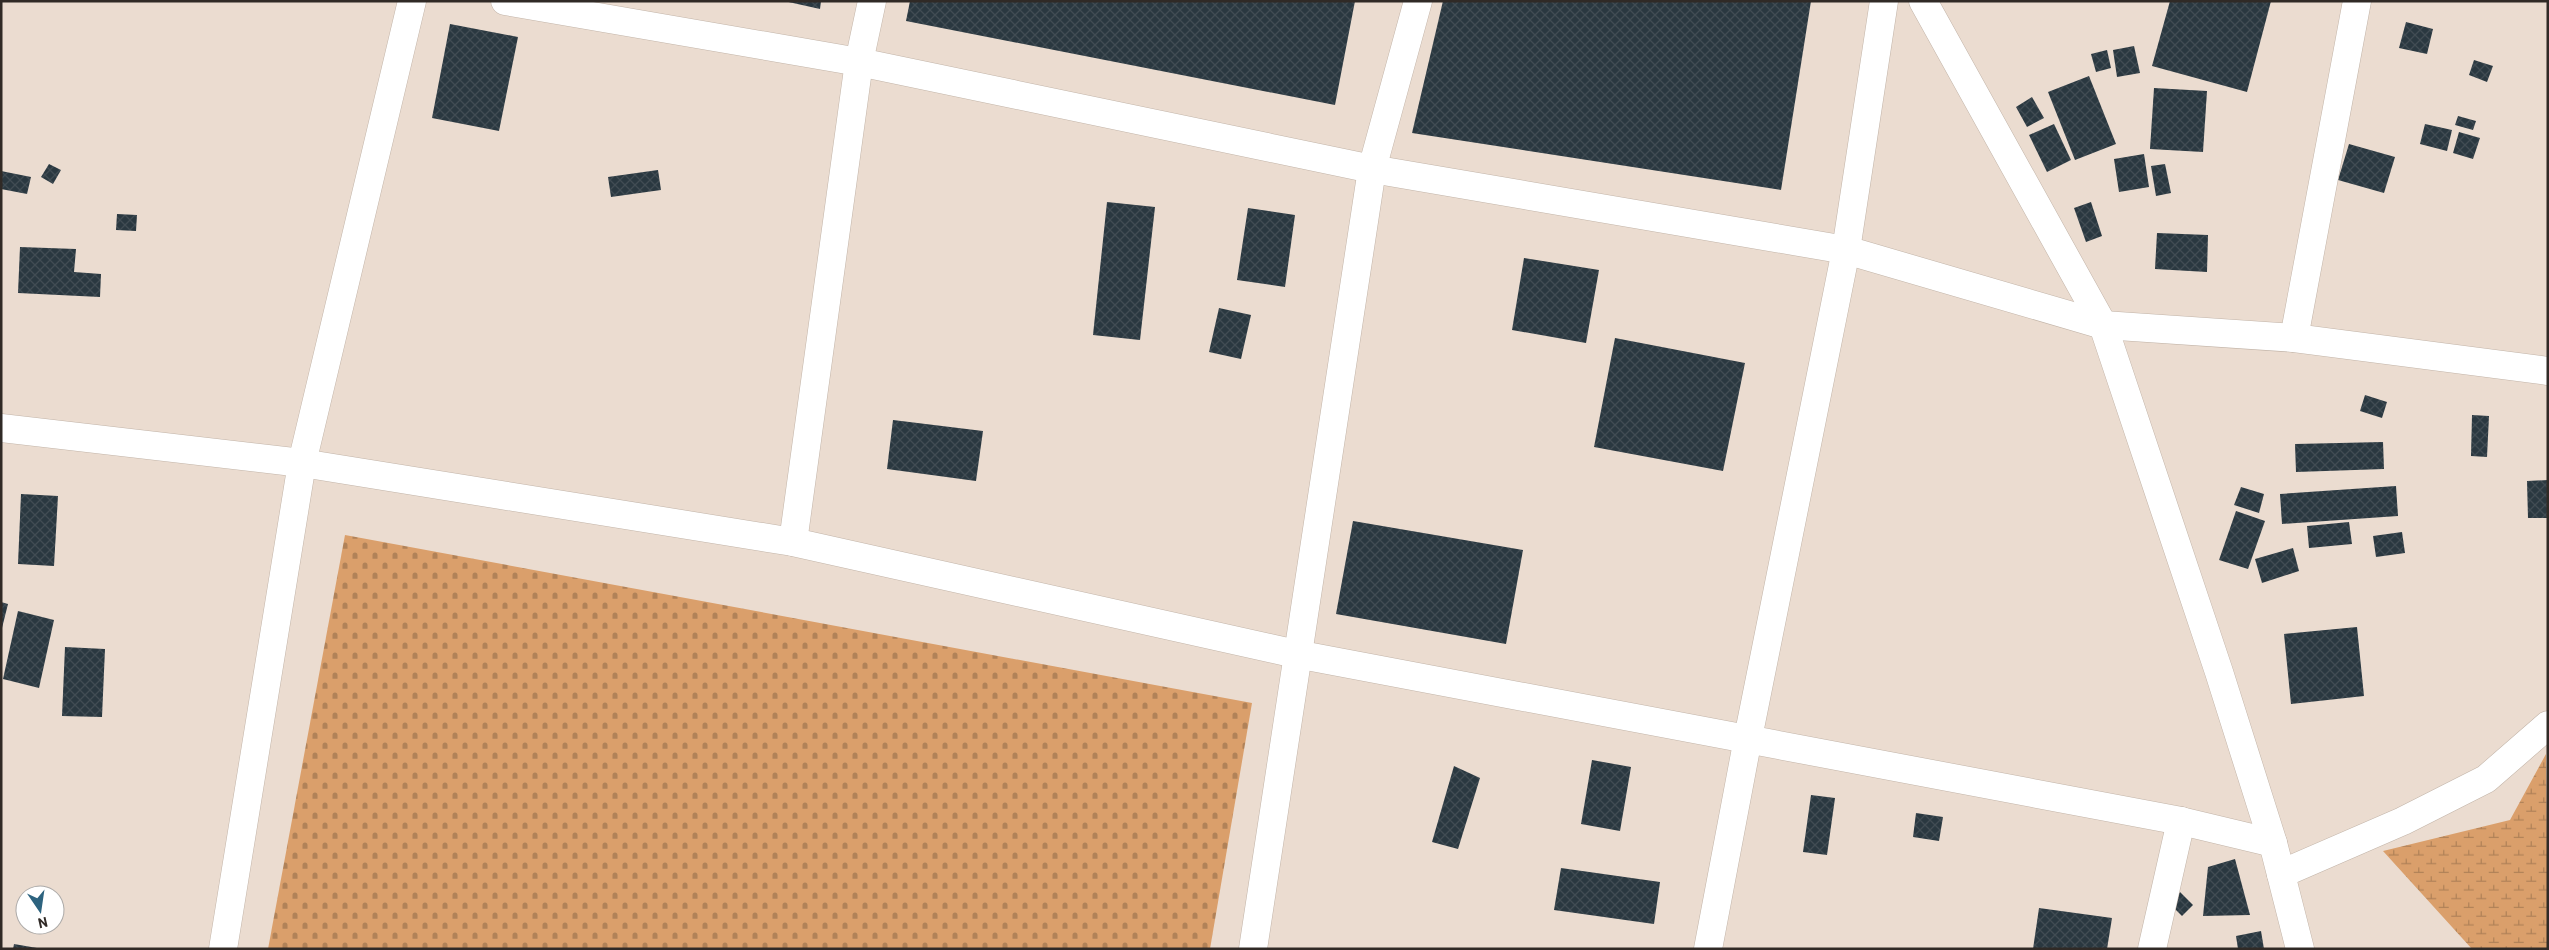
<svg xmlns="http://www.w3.org/2000/svg" width="2549" height="950" viewBox="0 0 2549 950" font-family="Barlow,sans-serif">
	<style>
		.wetland { fill: url(#wetland-marsh) }
		.cemetery { fill: url(#cemetery-stones) }
		.building { fill: url(#building-cross-hatch) }
		.lines { fill: none; stroke-linecap: round; stroke-linejoin: round }
		.minor-casing { stroke: #c2b4a8; stroke-width: 29 }
		.tertiary-casing { stroke: #c2b4a8; stroke-width: 29 }
		.minor { stroke: #fff; stroke-width: 28 }
		.tertiary { stroke: #fff; stroke-width: 28 }
	</style>
	<defs>
		<pattern id="wetland-marsh" width="20" height="14" patternUnits="userSpaceOnUse" patternTransform="scale(1.25)"><rect width="20" height="14" fill="#da9f6b"/><path d="M1 5h8M5 5V1M11 12h8M15 12V8" fill="none" stroke="#b18258"/></pattern>
		<pattern id="cemetery-stones" width="16" height="16" patternUnits="userSpaceOnUse" patternTransform="scale(1.25)"><rect width="16" height="16" fill="#da9f6b"/><path d="M2 7V4a2 2 0 0 1 4 0v3zM10 15v-3a2 2 0 0 1 4 0v3z" fill="#b18258"/></pattern>
		<pattern id="building-cross-hatch" width="8" height="8" patternUnits="userSpaceOnUse" patternTransform="scale(1.25)"><rect width="8" height="8" fill="#2a3840"/><path d="M0 0l8 8M0 8l8-8" fill="none" stroke="#414c53"/></pattern>
	</defs>
	<rect width="100%" height="100%" fill="#ebdcd0"/>
	<!-- wetland -->
	<polygon class="wetland" points="2546,754 2548,949 2472,949 2383,851 2510,820"/>
	<!-- cemetery -->
	<polygon class="cemetery" points="345,535 1252,703 1210,949 268,949"/>
	<!-- building -->
	<g class="building">
		<polygon points="784,1 821,1 820,9"/>
		<polygon points="910,1 1355,1 1335,105 906,21"/>
		<polygon points="1443,1 1811,1 1781,190 1412,133"/>
		<polygon points="2170,1 2271,1 2247,92 2152,66"/>
		<polygon points="2406,22 2433,29 2427,54 2399,48"/>
		<polygon points="450,24 518,37 499,131 432,118"/>
		<polygon points="2134,46 2140,73 2117,77 2113,50"/>
		<polygon points="2107,50 2111,68 2096,72 2091,54"/>
		<polygon points="2474,60 2493,66 2487,82 2469,75"/>
		<polygon points="2089,76 2116,144 2075,160 2048,92"/>
		<polygon points="2154,88 2207,91 2203,152 2150,149"/>
		<polygon points="2032,97 2044,118 2027,127 2016,107"/>
		<polygon points="2458,116 2476,121 2473,130 2455,125"/>
		<polygon points="2054,124 2071,160 2047,172 2029,135"/>
		<polygon points="2425,124 2452,130 2447,151 2420,144"/>
		<polygon points="2459,132 2480,138 2473,159 2453,153"/>
		<polygon points="2349,144 2395,157 2384,193 2338,180"/>
		<polygon points="2144,154 2149,187 2119,192 2114,159"/>
		<polygon points="49,164 61,170 53,184 41,177"/>
		<polygon points="2165,164 2171,193 2156,196 2151,166"/>
		<polygon points="658,170 661,190 611,197 608,177"/>
		<polygon points="1,171 31,177 27,194 1,189"/>
		<polygon points="1107,202 1155,207 1140,340 1093,335"/>
		<polygon points="2091,202 2102,236 2086,242 2074,208"/>
		<polygon points="1248,208 1295,215 1285,287 1237,280"/>
		<polygon points="117,214 137,215 136,231 116,230"/>
		<polygon points="2157,233 2208,235 2207,272 2155,269"/>
		<polygon points="20,247 76,249 74,272 101,274 100,297 18,293"/>
		<polygon points="1524,258 1599,270 1586,343 1512,330"/>
		<polygon points="1219,308 1251,315 1241,359 1209,352"/>
		<polygon points="1615,338 1745,363 1723,471 1594,447"/>
		<polygon points="2365,395 2387,402 2382,418 2360,411"/>
		<polygon points="2472,415 2489,416 2487,457 2471,456"/>
		<polygon points="893,420 983,431 976,481 887,469"/>
		<polygon points="2383,442 2384,469 2296,472 2295,444"/>
		<polygon points="2548,480 2548,518 2528,518 2527,481"/>
		<polygon points="2396,486 2398,516 2282,524 2280,494"/>
		<polygon points="2241,487 2264,494 2259,513 2234,505"/>
		<polygon points="21,494 58,496 54,566 18,564"/>
		<polygon points="2236,511 2265,521 2248,569 2219,560"/>
		<polygon points="1353,521 1523,550 1506,644 1336,614"/>
		<polygon points="2349,522 2352,544 2309,548 2307,526"/>
		<polygon points="2402,532 2405,553 2376,557 2373,536"/>
		<polygon points="2293,548 2299,571 2262,583 2255,559"/>
		<polygon points="1,602 8,604 2,628 1,628"/>
		<polygon points="18,611 54,620 39,688 3,679"/>
		<polygon points="2357,627 2364,696 2291,704 2284,634"/>
		<polygon points="65,647 105,649 102,717 62,716"/>
		<polygon points="1592,760 1631,767 1620,831 1581,824"/>
		<polygon points="1454,766 1480,778 1458,849 1432,842"/>
		<polygon points="1811,795 1835,798 1827,855 1803,852"/>
		<polygon points="1916,813 1943,817 1939,841 1913,837"/>
		<polygon points="2235,859 2250,915 2203,916 2208,867"/>
		<polygon points="1561,868 1660,882 1654,924 1554,910"/>
		<polygon points="2180,892 2193,905 2182,916 2170,904"/>
		<polygon points="2039,908 2112,918 2107,949 2033,949"/>
		<polygon points="2261,931 2264,949 2238,949 2236,936"/>
		<polygon points="14,944 37,948 37,949 13,949"/>
	</g>
	<g class="lines">
		<!-- minor casing -->
		<g class="minor-casing">
			<g id="minor">
				<polyline points="505,1 859,62 1372,169 1846,250 2103,325"/>
				<polyline points="2294,338 2357,1"/>
				<polyline points="1,428 302,463 793,542 1296,654 2181,821 2273,843"/>
				<polyline points="793,542 859,62 872,1"/>
				<polyline points="2281,874 2403,821 2486,779 2548,725"/>
				<polyline points="223,949 302,463 412,1"/>
				<polyline points="1253,949 1372,169 1418,1"/>
				<polyline points="1708,949 1748,738 1846,250 1884,1"/>
				<polyline points="2152,949 2181,821"/>
			</g>
		</g>
		<!-- tertiary casing -->
		<g class="tertiary-casing">
			<g id="tertiary">
				<polyline points="1923,1 2103,325 2219,672 2273,843 2300,949"/>
				<polyline points="2103,325 2294,338 2548,371"/>
			</g>
		</g>
		<!-- minor -->
		<use href="#minor" class="minor"/>
		<!-- tertiary -->
		<use href="#tertiary" class="tertiary"/>
	</g>
	<!-- border -->
	<rect width="2549" height="950" fill="none" stroke="#302a26" stroke-width="5"/>
	<!-- north arrow -->
	<g transform="translate(40 910) rotate(167)"><circle r="24" fill="#ffffff" stroke="#acaaa8"/>
	<path d="M0-4L9 19L0 12L-9 19Z" fill="#2d637f"/>
	<text y="-8" font-size="14" font-weight="bold" text-anchor="middle" fill="#302a26">N</text>
	</g>
</svg>
